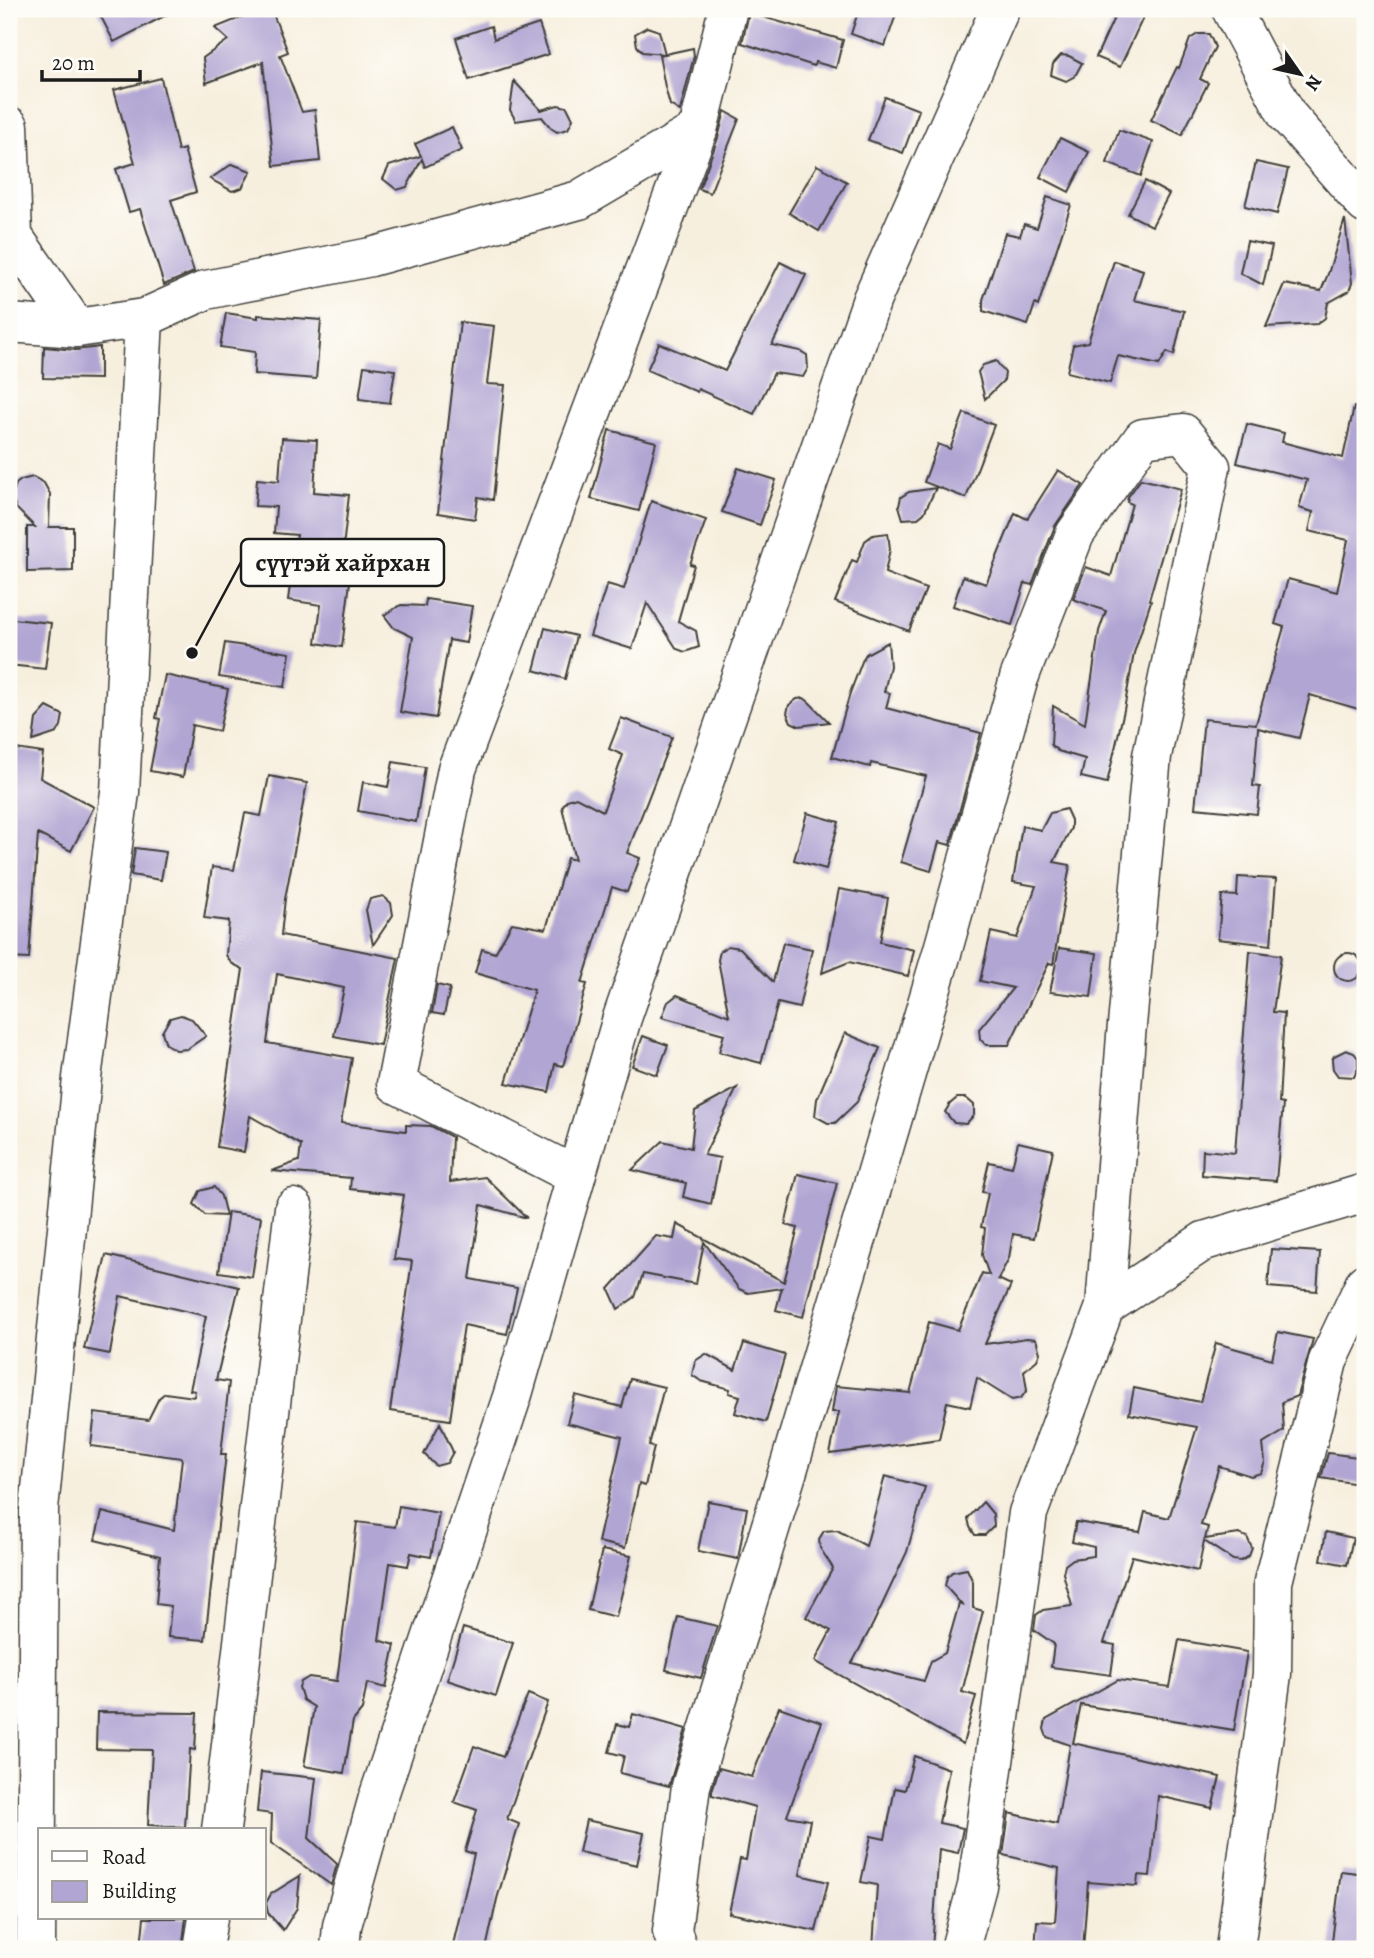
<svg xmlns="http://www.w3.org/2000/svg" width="1374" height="1958" viewBox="0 0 1374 1958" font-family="Alegreya,serif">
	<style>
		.building { fill: #b1a5d3 }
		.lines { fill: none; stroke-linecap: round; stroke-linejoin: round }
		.minor-casing { stroke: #3d3c39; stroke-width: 41 }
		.minor { stroke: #fff; stroke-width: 38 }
		.leader { fill: none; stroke: #1c1c1c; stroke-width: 2.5 }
		.callout-dot { fill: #1c1c1c; stroke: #fdfcf7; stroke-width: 2.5 }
		.callout { fill: #fdfcf7; stroke: #1c1c1c; stroke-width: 2.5 }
		.callout-label { font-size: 26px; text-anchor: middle; font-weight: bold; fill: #1c1c1c }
	</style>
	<rect width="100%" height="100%" fill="#fdfcf7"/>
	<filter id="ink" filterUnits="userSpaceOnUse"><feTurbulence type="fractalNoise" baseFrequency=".0143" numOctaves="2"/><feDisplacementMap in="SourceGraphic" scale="14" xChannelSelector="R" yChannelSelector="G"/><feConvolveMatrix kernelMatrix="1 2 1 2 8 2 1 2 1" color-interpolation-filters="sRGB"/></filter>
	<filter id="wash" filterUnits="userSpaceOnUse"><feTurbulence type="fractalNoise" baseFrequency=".00686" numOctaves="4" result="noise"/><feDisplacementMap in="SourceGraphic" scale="28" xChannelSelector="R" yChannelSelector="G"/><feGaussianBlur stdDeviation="1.57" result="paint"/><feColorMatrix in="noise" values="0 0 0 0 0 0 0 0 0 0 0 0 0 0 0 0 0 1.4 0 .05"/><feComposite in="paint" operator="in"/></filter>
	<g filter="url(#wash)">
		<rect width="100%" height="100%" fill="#f7efde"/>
		<g id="blocks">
			<!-- building -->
			<g class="building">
				<polygon points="97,9 178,9 114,42"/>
				<polygon points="262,9 271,9 288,52 280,55 302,112 315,110 320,161 274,166 263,62 206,83 203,58 228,40 215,28"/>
				<polygon points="859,9 898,9 885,46 851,34"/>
				<polygon points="1118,9 1147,9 1120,67 1096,57"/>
				<polygon points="749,13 843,40 836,68 815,62 814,66 742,43"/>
				<polygon points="539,24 549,54 469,80 456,38 491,26 494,39"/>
				<polygon points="647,27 659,31 665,54 693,48 694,56 680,111 670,105 665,87 659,55 664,54 642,52 637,46 635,34"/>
				<polygon points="1198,34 1209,34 1215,47 1200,79 1208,83 1182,135 1151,120 1177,67 1179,68 1190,39"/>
				<polygon points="1061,55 1069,56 1082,63 1075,76 1066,81 1051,75 1053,64"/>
				<polygon points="161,78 178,151 184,149 196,192 171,200 194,272 164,285 140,209 129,212 116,169 135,163 114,90"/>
				<polygon points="514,81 541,110 558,105 567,107 573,119 568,129 557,132 551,128 542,117 516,121 510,110"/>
				<polygon points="885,97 919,110 903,153 868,140"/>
				<polygon points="725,111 739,119 710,193 699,189 718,138"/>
				<polygon points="452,127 462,150 425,167 422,159 407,187 397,190 383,179 389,166 421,156 415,144"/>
				<polygon points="1119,130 1153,142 1141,176 1107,163"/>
				<polygon points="1060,138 1089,152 1069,192 1040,177"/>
				<polygon points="1256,162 1288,169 1277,214 1245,206"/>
				<polygon points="232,164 251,171 242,188 232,191 210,179"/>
				<polygon points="817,165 847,182 819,231 789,213"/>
				<polygon points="1145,181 1169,194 1152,226 1128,214"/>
				<polygon points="1047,197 1071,205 1038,306 1035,304 1028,325 983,311 983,300 1005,233 1020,236 1024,224 1037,228"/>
				<polygon points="1345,219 1352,283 1349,291 1328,303 1325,318 1317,324 1266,327 1284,284 1321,291 1328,274"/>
				<polygon points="1247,241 1272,246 1263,285 1240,273"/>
				<polygon points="1114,261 1143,270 1134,300 1184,311 1174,355 1167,352 1159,365 1118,356 1110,383 1067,372 1073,345 1088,342"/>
				<polygon points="780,262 806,275 772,345 800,351 807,355 808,368 803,377 774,373 754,414 698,389 697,392 647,370 659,343 725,371"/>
				<polygon points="226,313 258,318 258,315 321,320 316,379 254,374 255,352 220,347"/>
				<polygon points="460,322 494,326 487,384 505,385 493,500 478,497 475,519 438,513"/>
				<polygon points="44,347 76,350 100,347 100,379 43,378"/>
				<polygon points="996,361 1005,373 1004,380 985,399 978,372 983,365"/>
				<polygon points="364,366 395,370 390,403 359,399"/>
				<polygon points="1354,407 1365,408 1365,495 1360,516 1365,516 1365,711 1310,695 1299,738 1258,728 1253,786 1260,787 1257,814 1195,808 1204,719 1256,724 1284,627 1275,624 1288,579 1337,592 1348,540 1309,531 1313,512 1299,508 1307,480 1237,463 1247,424 1284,433 1282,442 1343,458"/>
				<polygon points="964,413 994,425 966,498 924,482 938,444 950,449"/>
				<polygon points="609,430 656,442 639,511 591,499"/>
				<polygon points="282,438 317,440 314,492 349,495 343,548 354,549 342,647 316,643 321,605 288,600 297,535 274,533 276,507 255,506 257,479 279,481"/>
				<polygon points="738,468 776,480 760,525 722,512"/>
				<polygon points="1058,470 1083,485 1055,526 1032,585 1025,583 1012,625 953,606 963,576 986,584 1015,513 1027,519"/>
				<polygon points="33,477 44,483 50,494 49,527 73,527 73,571 27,572 27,527 35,527 16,508 12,496 16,484 21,480"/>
				<polygon points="1141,479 1181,489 1149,600 1151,601 1134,653 1124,710 1107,783 1081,777 1085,759 1058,751 1051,745 1053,706 1085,724 1099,631 1106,611 1073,599 1086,567 1111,576 1132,504 1127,502 1128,497"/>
				<polygon points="936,488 924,513 918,518 903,519 899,506 901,497 909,492"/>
				<polygon points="651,501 706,520 690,564 694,565 678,621 696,631 699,647 685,652 677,649 647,603 632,649 590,636 607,584 624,589"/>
				<polygon points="888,533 890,549 885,573 926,589 909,631 835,602 852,560 857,562 865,541 873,535"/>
				<polygon points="426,599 472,606 466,643 449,640 436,718 400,712 413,637 394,628 384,615 401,605 425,606"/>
				<polygon points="13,619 51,623 45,669 9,665"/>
				<polygon points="545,628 576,636 565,679 534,670"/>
				<polygon points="888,642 890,666 884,692 890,693 886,708 981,733 950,845 939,842 931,871 901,862 926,776 871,763 870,767 832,757 850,693 863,659 866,654"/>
				<polygon points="225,643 290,653 285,687 219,677"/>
				<polygon points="165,675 228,689 219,731 192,725 183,777 150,771 160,719 156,718"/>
				<polygon points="804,698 809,702 829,722 799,726 791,722 787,713 789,705 797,699"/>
				<polygon points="47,707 63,715 61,726 57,733 33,741 36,719"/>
				<polygon points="621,718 672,737 627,853 640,858 627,892 612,887 582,983 587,984 563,1066 555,1064 549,1092 506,1083 534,990 475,973 482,949 495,953 512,923 546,929 567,858 575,860 562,807 567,800 576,797 603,811 623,755 609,749"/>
				<polygon points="9,748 43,753 40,778 94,807 71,851 38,834 29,959 9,958"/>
				<polygon points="393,762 425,767 416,822 358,811 363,782 388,787"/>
				<polygon points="269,776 307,783 285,899 281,935 398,958 380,1045 334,1036 344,988 277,974 267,1043 352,1058 341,1123 406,1131 406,1125 431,1126 452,1137 450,1182 485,1177 527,1218 481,1205 470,1279 517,1288 507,1334 464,1325 450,1420 390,1411 412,1261 394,1259 404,1195 350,1189 351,1178 272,1171 299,1161 301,1145 250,1116 244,1152 217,1147 243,969 231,963 226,955 229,921 204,918 212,867 234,870 245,813 261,816"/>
				<polygon points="1066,809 1071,820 1071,828 1054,862 1070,865 1053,964 1049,963 1009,1045 986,1045 980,1039 979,1029 1013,988 980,981 991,932 1017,938 1036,886 1013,882 1022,826 1041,830 1050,813"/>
				<polygon points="807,813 839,822 826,869 794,860"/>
				<polygon points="135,848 166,852 161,880 131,875"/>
				<polygon points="1238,877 1276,879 1271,945 1218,939 1222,895 1237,896"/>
				<polygon points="839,889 888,898 880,942 914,950 908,976 849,962 822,973"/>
				<polygon points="383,896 391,903 393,915 373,945 366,910 370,899"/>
				<polygon points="783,943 812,949 799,1008 778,1003 761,1063 719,1052 724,1034 662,1017 668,1002 677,995 729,1016 718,960 720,951 728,946 740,948 773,982"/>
				<polygon points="1059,948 1097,953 1091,997 1050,992"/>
				<polygon points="1250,951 1281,955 1273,1012 1284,1013 1279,1103 1283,1104 1276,1181 1202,1175 1203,1150 1235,1153"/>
				<circle cx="1348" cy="967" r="14"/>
				<polygon points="437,985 450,988 444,1015 432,1013"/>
				<polygon points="181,1015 192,1019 206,1036 187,1049 176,1050 166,1044 162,1032 170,1018"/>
				<polygon points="845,1033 880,1048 857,1102 835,1123 828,1123 815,1116 817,1099"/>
				<polygon points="643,1036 668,1045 657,1075 632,1066"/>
				<polygon points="1346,1050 1354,1053 1358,1058 1358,1068 1354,1077 1338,1076 1333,1069 1332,1060 1334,1056"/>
				<polygon points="737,1088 704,1155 720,1158 711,1204 683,1197 686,1183 632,1170 663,1141 691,1148 695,1111"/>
				<polygon points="957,1098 966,1098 974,1105 974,1115 966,1124 954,1123 945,1112 950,1104"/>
				<polygon points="1018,1142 1053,1150 1034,1238 1013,1234 1009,1258 998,1279 1011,1285 985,1344 1027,1338 1036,1339 1040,1353 1037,1360 1024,1371 1027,1390 1021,1398 1012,1400 977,1378 970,1407 947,1402 939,1439 830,1454 839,1412 832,1412 836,1386 910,1393 929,1322 958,1330 982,1273 989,1275 982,1255 985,1228 981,1227 988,1193 982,1192 989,1162 1012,1167"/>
				<polygon points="798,1174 837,1183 803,1317 776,1310 782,1288 748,1293 739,1289 704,1242 696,1284 643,1274 635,1297 618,1309 609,1289 656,1236 674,1239 677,1224 784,1282 798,1228 785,1225"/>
				<polygon points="214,1187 221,1196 226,1216 205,1215 194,1204 200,1191"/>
				<polygon points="228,1212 261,1217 252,1277 219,1272"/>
				<polygon points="1271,1249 1320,1252 1317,1291 1268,1287"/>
				<polygon points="106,1255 239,1287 216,1380 229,1382 221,1454 226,1454 205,1640 168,1637 171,1606 156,1604 160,1556 95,1540 102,1512 174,1530 182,1458 91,1446 95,1413 148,1420 159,1398 165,1393 194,1397 195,1391 190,1390 206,1316 120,1296 110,1354 84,1349"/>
				<polygon points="1278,1332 1313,1339 1297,1396 1282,1402 1284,1431 1263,1444 1265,1462 1261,1473 1251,1476 1219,1466 1201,1525 1208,1527 1205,1539 1239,1534 1247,1537 1252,1548 1249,1556 1241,1561 1233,1560 1204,1541 1198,1571 1132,1556 1104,1643 1115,1645 1111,1675 1051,1667 1054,1644 1034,1630 1036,1615 1043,1610 1072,1606 1063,1573 1065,1565 1073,1559 1094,1556 1094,1547 1072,1542 1076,1522 1140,1532 1145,1512 1169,1518 1197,1427 1129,1414 1134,1388 1200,1402 1216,1343 1272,1359"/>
				<polygon points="744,1343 785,1355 766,1422 735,1413 740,1396 729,1393 730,1389 701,1381 692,1375 695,1361 706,1354 735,1370"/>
				<polygon points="630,1379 664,1387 649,1446 654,1447 645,1486 639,1484 625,1548 598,1542 622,1437 567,1423 575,1395 622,1407"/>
				<polygon points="440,1423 453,1452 447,1463 436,1466 424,1454"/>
				<polygon points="1328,1453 1365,1458 1365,1485 1321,1478"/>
				<polygon points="885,1476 925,1487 907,1552 873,1624 852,1663 924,1681 931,1661 945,1653 959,1604 962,1605 945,1586 947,1577 952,1572 967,1569 973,1582 973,1608 983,1611 962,1692 976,1696 963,1744 815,1661 831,1631 806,1617 833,1568 820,1548 819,1539 824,1531 837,1530 866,1546"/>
				<polygon points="708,1501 747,1508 738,1559 698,1551"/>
				<polygon points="983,1502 993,1514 994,1526 985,1535 975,1535 970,1527 968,1518"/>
				<polygon points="399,1506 439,1513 431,1557 411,1553 408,1566 390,1563 379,1640 395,1645 386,1688 367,1683 362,1710 353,1721 344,1773 304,1766 314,1707 303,1700 299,1687 301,1682 309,1677 337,1681 357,1522 395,1527"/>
				<polygon points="1326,1532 1353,1538 1347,1565 1321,1560"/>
				<polygon points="602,1550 631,1556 616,1617 588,1610"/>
				<polygon points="678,1617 717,1626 701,1678 666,1670"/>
				<polygon points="463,1628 513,1643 496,1696 447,1680"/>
				<polygon points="1179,1640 1247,1652 1234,1730 1081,1705 1073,1743 1220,1777 1212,1808 1158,1796 1150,1876 1138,1875 1137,1886 1088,1882 1083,1949 1035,1949 1037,1921 1055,1922 1059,1868 1003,1855 1009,1813 1057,1824 1070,1745 1047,1737 1044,1729 1046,1720 1118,1680 1170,1687"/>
				<polygon points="528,1694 548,1702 507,1819 519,1824 497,1899 486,1949 452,1949 474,1854 465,1851 477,1810 454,1802 474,1746 503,1757"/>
				<polygon points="779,1707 822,1722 787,1816 810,1820 800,1875 828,1882 816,1931 729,1913 740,1859 746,1860 755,1807 712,1795 712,1791 719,1768 752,1777"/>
				<polygon points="97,1712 197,1713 195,1750 190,1749 185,1827 148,1825 152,1750 96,1749"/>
				<polygon points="633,1714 686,1729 669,1786 620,1773 624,1756 609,1752 617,1724 629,1727"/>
				<polygon points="914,1756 949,1769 939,1823 963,1828 958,1853 939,1849 932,1949 873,1949 877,1885 861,1882 871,1836 885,1839 895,1788 905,1790"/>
				<polygon points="261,1772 316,1778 309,1838 337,1864 331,1885 271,1843 272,1814 257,1812"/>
				<polygon points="586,1820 644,1833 637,1865 579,1852"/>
				<polygon points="1341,1871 1365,1874 1365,1907 1359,1949 1331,1949"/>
				<polygon points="300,1876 297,1908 283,1930 268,1913 266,1903 271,1894"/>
				<polygon points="144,1918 186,1918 182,1949 141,1946"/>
			</g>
		</g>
	</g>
	<g filter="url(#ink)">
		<use href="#blocks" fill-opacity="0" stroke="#3d3c39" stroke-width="2"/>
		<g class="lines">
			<!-- minor casing -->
			<g class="minor-casing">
				<g id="minor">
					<polyline points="1231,9 1287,115 1365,204"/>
					<polyline points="9,126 13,236 77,328"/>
					<polyline points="9,323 77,328 144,318 206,290 371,257 579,200 698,130 728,9"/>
					<polyline points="576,1176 396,1084 457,769 698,130"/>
					<polyline points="221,1830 294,1208"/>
					<polyline points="36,1949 39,1509 82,1078 120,792 144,318"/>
					<polyline points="203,1949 208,1918"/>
					<polyline points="340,1949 342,1926 377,1801 513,1394 622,1018 872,299 1000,9"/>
					<polyline points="678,1949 672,1931 691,1786 789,1467 942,953 1019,678 1075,534 1143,438 1183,433 1211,467 1152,756 1126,1036 1105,1307"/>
					<polyline points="960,1949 977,1886 1028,1513 1105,1307 1204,1241 1365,1193"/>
					<polyline points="1235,1949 1272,1674 1273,1582 1328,1361 1365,1283"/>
				</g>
			</g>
			<!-- minor -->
			<use href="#minor" class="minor"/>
		</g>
	</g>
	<!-- callouts -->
	<path class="leader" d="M192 653L241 562"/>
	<circle class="callout-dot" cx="192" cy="653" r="7"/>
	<rect class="callout" x="241" y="539" width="203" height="47" rx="7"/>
	<g class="callout-label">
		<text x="343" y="571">сүүтэй хайрхан</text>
	</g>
	<!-- margin -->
	<rect width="1374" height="1958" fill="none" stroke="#fdfcf7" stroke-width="35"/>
	<!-- legend -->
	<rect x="38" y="1828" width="228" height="91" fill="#fdfcf7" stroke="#a3a29f" stroke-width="2"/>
	<rect x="52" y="1851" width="35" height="10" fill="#ffffff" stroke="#a3a29f" stroke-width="2"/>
	<text x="102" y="1864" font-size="21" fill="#1c1c1c">Road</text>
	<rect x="52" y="1881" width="35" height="21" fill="#b1a5d3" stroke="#a3a29f" stroke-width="2"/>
	<text x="102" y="1898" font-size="21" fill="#1c1c1c">Building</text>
	<!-- north arrow -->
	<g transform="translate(1300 74) rotate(124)" stroke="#fdfcf7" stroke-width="5" paint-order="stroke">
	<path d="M0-5L12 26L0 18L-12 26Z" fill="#1c1c1c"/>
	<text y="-10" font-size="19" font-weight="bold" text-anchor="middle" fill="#1c1c1c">N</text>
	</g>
	<!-- scale -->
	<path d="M42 70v10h98v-10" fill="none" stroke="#1c1c1c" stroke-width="3.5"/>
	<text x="52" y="70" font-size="21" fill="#1c1c1c" stroke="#fdfcf7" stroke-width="5" paint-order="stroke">20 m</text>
</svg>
